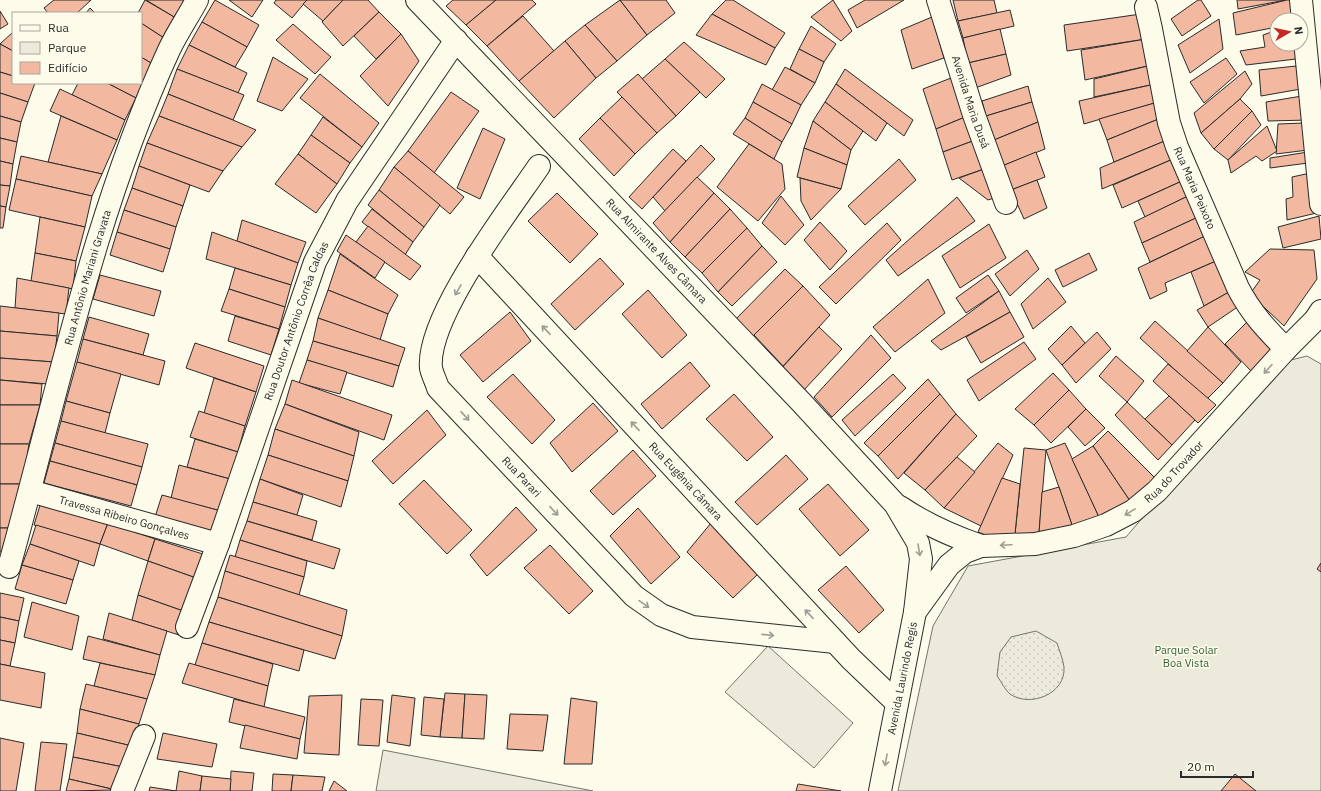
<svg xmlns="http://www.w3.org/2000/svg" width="1321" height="791" viewBox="0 0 1321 791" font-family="'IBM Plex Sans',sans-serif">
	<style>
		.park { fill: #ecebdb; stroke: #74746e }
		.garden { fill: url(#garden-dots); stroke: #74746e }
		.building { fill: #f2b8a0; stroke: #2b2b2b }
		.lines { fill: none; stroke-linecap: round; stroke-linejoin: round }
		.minor-casing { stroke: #2b2b2b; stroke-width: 24 }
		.minor { stroke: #fdfbea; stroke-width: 22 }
		.oneway { stroke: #9e9d94 }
		.labels { text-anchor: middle; stroke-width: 3; stroke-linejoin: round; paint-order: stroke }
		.street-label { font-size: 11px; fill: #2b2b2b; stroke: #fdfbea }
		.park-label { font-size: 11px; fill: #34623c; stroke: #fdfbea }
	</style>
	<defs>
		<pattern id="garden-dots" width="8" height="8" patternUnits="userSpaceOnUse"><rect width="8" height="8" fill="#ecebdb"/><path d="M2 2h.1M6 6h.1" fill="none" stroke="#cbcabc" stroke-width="1.8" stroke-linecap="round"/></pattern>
	</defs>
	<rect width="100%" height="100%" fill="#fdfbea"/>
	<!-- park -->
	<g class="park">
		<polygon points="1307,356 1321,364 1321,791 898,791 933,626 968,566 1126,537 1275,364"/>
		<polygon points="768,646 853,723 814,768 725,692"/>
		<polygon points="383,750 593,791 376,791"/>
	</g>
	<!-- garden -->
	<path class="garden" d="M1036,631L1057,643C1059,650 1063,659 1064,667C1066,694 1030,708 1010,694C1005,690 1001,681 997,676L1000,652L1011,637Z"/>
	<!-- building -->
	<g class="building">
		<polygon points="54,0 91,0 77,13 48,13 44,8"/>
		<polygon points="145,0 176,18 164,38 141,23 141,13 138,13"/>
		<polygon points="146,0 187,0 176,18"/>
		<polygon points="215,0 259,25 247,47 202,22"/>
		<polygon points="229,0 263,0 252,17"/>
		<polygon points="276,0 307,0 292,18 274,3"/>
		<polygon points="307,0 343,0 323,21 303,4"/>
		<polygon points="343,0 368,0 379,12 343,46 322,22"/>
		<polygon points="453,0 496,0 466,25 446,6"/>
		<polygon points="496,0 532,0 536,4 487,46 466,25"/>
		<polygon points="620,0 647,35 617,61 585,25"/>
		<polygon points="620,0 666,0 675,13 647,35"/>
		<polygon points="726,0 733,0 785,33 775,48 712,14"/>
		<polygon points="833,0 852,31 841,41 811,17"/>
		<polygon points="865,0 904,0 857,28 848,10"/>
		<polygon points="953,0 994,0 997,13 958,21"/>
		<polygon points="1198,0 1201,0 1211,16 1182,36 1171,19"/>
		<polygon points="1237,0 1286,0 1238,9"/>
		<polygon points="1287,0 1292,0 1294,20 1277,20 1277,27 1236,35 1233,13"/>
		<polygon points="90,8 95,13 86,13"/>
		<polygon points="1010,10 1014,26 963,38 958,21"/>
		<polygon points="0,11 8,24 0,29"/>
		<polygon points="379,12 401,34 376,59 354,36"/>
		<polygon points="712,14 775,48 766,65 696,35"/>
		<polygon points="1141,14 1146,39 1067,51 1064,25"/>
		<polygon points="523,16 554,51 519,81 487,46"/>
		<polygon points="932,17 944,58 912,69 901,30"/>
		<polygon points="1219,19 1223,49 1190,73 1178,45"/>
		<polygon points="202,22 247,47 235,67 189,45"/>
		<polygon points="141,23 164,38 151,63 141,57"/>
		<polygon points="293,24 331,57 315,74 276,40"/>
		<polygon points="585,25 617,61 596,78 565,41"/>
		<polygon points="811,26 836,44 824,62 799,49"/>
		<polygon points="1000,29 1006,54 968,63 963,38"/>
		<polygon points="1277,30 1277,44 1295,44 1296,59 1246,65 1240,51 1265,47 1263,35"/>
		<polygon points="13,32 13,51 0,44"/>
		<polygon points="401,34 419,61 388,106 360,76"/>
		<polygon points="1146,39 1152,65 1085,80 1081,50"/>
		<polygon points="565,41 596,78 554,118 519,81"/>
		<polygon points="684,42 725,79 706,98 665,59"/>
		<polygon points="0,44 13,51 13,76 0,72"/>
		<polygon points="189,45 247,73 238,93 177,69"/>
		<polygon points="799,49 824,62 815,83 790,69"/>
		<polygon points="1006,54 1011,75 975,88 968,63"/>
		<polygon points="141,57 151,63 136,98 107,83 141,83"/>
		<polygon points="273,57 308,79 282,111 257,101"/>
		<polygon points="1226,58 1237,74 1204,103 1190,82"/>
		<polygon points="665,59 700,92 676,116 642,79"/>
		<polygon points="1152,65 1155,84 1094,97 1094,79"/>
		<polygon points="1296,66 1301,89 1261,96 1259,70"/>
		<polygon points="785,67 815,83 801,105 772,90"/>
		<polygon points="177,69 244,95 233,120 168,94"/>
		<polygon points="845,69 913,120 904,136 836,84"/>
		<polygon points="1245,71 1252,84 1240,99 1201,133 1194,113"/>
		<polygon points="0,72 13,76 13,83 35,83 28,102 0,93"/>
		<polygon points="320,74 379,123 362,147 300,98"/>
		<polygon points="638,74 676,116 657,133 617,92"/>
		<polygon points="956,76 970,115 936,129 923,89"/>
		<polygon points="78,83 107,83 136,98 125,120 72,95"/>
		<polygon points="762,84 801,105 792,124 753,102"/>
		<polygon points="836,84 887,123 876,141 825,102"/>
		<polygon points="1155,84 1158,102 1084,124 1079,101"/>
		<polygon points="1028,86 1032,102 986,116 982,101"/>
		<polygon points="60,89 125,120 117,140 50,111"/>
		<polygon points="451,92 479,111 434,173 408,151"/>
		<polygon points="0,93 28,102 21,122 0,116"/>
		<polygon points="168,94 233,120 256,130 242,147 159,116"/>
		<polygon points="1302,96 1309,120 1268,121 1266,102"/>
		<polygon points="622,97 657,133 635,154 600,118"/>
		<polygon points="1240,99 1252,111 1214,149 1201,133"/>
		<polygon points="753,102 792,124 782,142 745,118"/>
		<polygon points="825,102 863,131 851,150 813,121"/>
		<polygon points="1032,102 1038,122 994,140 986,116"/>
		<polygon points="1158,102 1161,118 1107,140 1099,119"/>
		<polygon points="1252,111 1261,125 1228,160 1214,149"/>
		<polygon points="970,115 978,139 943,152 936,129"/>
		<polygon points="0,116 21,122 17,142 0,138"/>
		<polygon points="61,116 117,140 102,174 48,162"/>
		<polygon points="159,116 242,147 223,171 147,143"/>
		<polygon points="323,117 362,147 350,163 311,135"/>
		<polygon points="600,118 635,154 614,176 579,139"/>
		<polygon points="745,118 782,142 774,159 733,134"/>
		<polygon points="1161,118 1167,140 1114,162 1107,140"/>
		<polygon points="813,121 851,150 847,165 804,148"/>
		<polygon points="1038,122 1045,149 1002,166 994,140"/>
		<polygon points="1304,123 1308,150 1276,154 1278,124"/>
		<polygon points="1267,126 1277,151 1262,161 1256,156 1231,173 1228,160"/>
		<polygon points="483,128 505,139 480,199 457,188"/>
		<polygon points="311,135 350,163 337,184 298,154"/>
		<polygon points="0,138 17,142 13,164 0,161"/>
		<polygon points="978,139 987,168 952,180 943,152"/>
		<polygon points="1167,140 1173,159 1102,189 1100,168"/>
		<polygon points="147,143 223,171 209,192 139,166"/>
		<polygon points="749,144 782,164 785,189 758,221 717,187"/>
		<polygon points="701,145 715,159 665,211 653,197"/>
		<polygon points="804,148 847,165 841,189 797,177"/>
		<polygon points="673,149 686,161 642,209 629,197"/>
		<polygon points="408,151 464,197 450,214 394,167"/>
		<polygon points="1036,152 1045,177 1011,190 1002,166"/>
		<polygon points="1308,152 1308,163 1270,168 1270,158"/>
		<polygon points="298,154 337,184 316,213 275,184"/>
		<polygon points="21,156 102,174 92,196 16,179"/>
		<polygon points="899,159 916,180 865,225 848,206"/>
		<polygon points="1173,159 1182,181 1122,208 1113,185"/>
		<polygon points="0,161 13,164 10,186 0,185"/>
		<polygon points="139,166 190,185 183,206 132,188"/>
		<polygon points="394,167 440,205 424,227 379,190"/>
		<polygon points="987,168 997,197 988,200 959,178"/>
		<polygon points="1315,172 1321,212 1287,220 1286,199 1293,197 1292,177"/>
		<polygon points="697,177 714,193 670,242 653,223"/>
		<polygon points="800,178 841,189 811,220 801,201"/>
		<polygon points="16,179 92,196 85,227 9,210"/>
		<polygon points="1037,180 1047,208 1024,219 1011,190"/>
		<polygon points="1182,181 1188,196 1145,217 1138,201"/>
		<polygon points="0,185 10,186 6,207 0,206"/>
		<polygon points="132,188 183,206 176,227 124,210"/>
		<polygon points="379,190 424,227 413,242 368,205"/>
		<polygon points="557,193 598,234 570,263 528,221"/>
		<polygon points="714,193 730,209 685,257 670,242"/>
		<polygon points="781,196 804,225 785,245 762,223"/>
		<polygon points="1188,196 1196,218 1142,243 1134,222"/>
		<polygon points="957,197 975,221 898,276 886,260"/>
		<polygon points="0,206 6,207 3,228 0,228"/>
		<polygon points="372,209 413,242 405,255 362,222"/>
		<polygon points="730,209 747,228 702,273 685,257"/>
		<polygon points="124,210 176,227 170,249 117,232"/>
		<polygon points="1319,216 1321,239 1283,248 1278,227"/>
		<polygon points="40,217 85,227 76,261 35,253"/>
		<polygon points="1196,218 1205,236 1150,262 1142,243"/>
		<polygon points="242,220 306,242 298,263 237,241"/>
		<polygon points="820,222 847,251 830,270 804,240"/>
		<polygon points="887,223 901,240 836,304 819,287"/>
		<polygon points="989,224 1006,258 960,288 942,256"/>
		<polygon points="368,226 421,266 410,280 356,242"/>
		<polygon points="747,228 762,246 718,292 702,273"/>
		<polygon points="117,232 170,249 163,272 110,255"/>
		<polygon points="212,232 298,263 291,285 206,259"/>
		<polygon points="346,235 385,262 375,278 337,251"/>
		<polygon points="1205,236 1216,261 1165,283 1167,291 1150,299 1138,268"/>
		<polygon points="762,246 777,262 732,306 718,292"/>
		<polygon points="1270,249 1314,250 1317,279 1284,326 1250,294 1260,280 1245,272"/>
		<polygon points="1027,250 1039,269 1010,296 995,274"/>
		<polygon points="35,253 76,261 73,289 31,281"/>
		<polygon points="1089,253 1097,270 1063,287 1055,270"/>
		<polygon points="340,254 398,295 388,314 328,290"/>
		<polygon points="600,258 624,284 575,330 551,304"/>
		<polygon points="1216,261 1229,292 1204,306 1191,272"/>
		<polygon points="235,268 291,285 285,307 229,289"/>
		<polygon points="785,269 803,286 751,338 734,321"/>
		<polygon points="100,275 161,291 154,316 93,299"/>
		<polygon points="988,275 999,291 966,313 956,298"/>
		<polygon points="17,278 69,288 66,314 15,308"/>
		<polygon points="1048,278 1066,302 1033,329 1021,304"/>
		<polygon points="928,279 945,313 895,352 873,327"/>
		<polygon points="803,286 830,315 783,366 754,335"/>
		<polygon points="229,289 285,307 279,329 221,311"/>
		<polygon points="328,290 388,314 380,340 318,318"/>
		<polygon points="648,290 687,335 662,358 622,314"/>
		<polygon points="999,291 1010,312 941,350 931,341"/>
		<polygon points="1229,292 1239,306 1208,327 1197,310"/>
		<polygon points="0,306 59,313 57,336 0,331"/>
		<polygon points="510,312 531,341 483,382 460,355"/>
		<polygon points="1010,312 1024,337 981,363 966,337"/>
		<polygon points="235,316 279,329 271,355 228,341"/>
		<polygon points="89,317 149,334 143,355 83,339"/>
		<polygon points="318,318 405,348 399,366 313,341"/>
		<polygon points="1155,321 1223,383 1207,399 1140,338"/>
		<polygon points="1247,322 1273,350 1252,372 1225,344"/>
		<polygon points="1071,326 1085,343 1062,365 1048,349"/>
		<polygon points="819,327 842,349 803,391 780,370"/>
		<polygon points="1208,327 1241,362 1223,383 1187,351"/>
		<polygon points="0,331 57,336 54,362 0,358"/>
		<polygon points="1097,332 1111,349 1076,383 1062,365"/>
		<polygon points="871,335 891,358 832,417 814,397"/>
		<polygon points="83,339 165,361 159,385 77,362"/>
		<polygon points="313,341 399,366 393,387 307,360"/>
		<polygon points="1024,342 1036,359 979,401 967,380"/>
		<polygon points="195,343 264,366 256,392 186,368"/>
		<polygon points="1116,356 1144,381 1127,402 1099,376"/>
		<polygon points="0,358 54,362 48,384 0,380"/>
		<polygon points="307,360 347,372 340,394 299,383"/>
		<polygon points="77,362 121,374 110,413 66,401"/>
		<polygon points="690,362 710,386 662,429 641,404"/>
		<polygon points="1168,364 1216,405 1198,423 1153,381"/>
		<polygon points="1053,373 1069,390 1034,425 1015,409"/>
		<polygon points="513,374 555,420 532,444 487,397"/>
		<polygon points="893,374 906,388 855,436 842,420"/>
		<polygon points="214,378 256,392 245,426 204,413"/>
		<polygon points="928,379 940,394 878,456 864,443"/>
		<polygon points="0,380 42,384 40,405 0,405"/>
		<polygon points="292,380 392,415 384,440 285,404"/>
		<polygon points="1069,390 1086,409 1051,443 1034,425"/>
		<polygon points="734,394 773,437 747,461 706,419"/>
		<polygon points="940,394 956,414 898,479 878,456"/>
		<polygon points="1169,396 1195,420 1172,445 1145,419"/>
		<polygon points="66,401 110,413 105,433 61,421"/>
		<polygon points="1127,402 1172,445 1158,460 1115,415"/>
		<polygon points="593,403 618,431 572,472 550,443"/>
		<polygon points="285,404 359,432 354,456 275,429"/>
		<polygon points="0,405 40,405 29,444 0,444"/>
		<polygon points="1086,409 1105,428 1085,446 1068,427"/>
		<polygon points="427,410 446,435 393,484 372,461"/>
		<polygon points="199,411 245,426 238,452 190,437"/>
		<polygon points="956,414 977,436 925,490 904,473"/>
		<polygon points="61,421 148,444 142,467 55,443"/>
		<polygon points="275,429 354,456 348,481 268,455"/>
		<polygon points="1108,431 1156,479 1130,501 1093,446"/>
		<polygon points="195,439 238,452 230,479 187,467"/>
		<polygon points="55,443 142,467 137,485 50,461"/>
		<polygon points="998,443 1013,455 981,526 944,508"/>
		<polygon points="1065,443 1099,517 1072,525 1046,450"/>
		<polygon points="0,444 29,444 23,484 0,484"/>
		<polygon points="1093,446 1130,501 1099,517 1072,459"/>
		<polygon points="1024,448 1046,450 1039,533 1015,534"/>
		<polygon points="633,450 656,476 613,515 590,491"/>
		<polygon points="268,455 348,481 341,507 260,479"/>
		<polygon points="786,455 808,479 757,525 735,502"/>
		<polygon points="957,457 975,472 944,508 925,490"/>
		<polygon points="50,461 137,485 131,506 44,483"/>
		<polygon points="179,465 230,479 221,511 171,498"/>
		<polygon points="1002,478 1020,484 1015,534 991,537 978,532"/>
		<polygon points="260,479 303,495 297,515 253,502"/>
		<polygon points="424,480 472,530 447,554 399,504"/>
		<polygon points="0,484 23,484 11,528 0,528"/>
		<polygon points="828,484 869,530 840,556 799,509"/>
		<polygon points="1059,487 1072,525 1039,533 1042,492"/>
		<polygon points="162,495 221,511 213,534 155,517"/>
		<polygon points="41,502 108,523 100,544 34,525"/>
		<polygon points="253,502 317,521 312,540 247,521"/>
		<polygon points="516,507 537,530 487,576 470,555"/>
		<polygon points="638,508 680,557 651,584 610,536"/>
		<polygon points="247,521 340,549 334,569 240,540"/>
		<polygon points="108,523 155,539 148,561 100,544"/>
		<polygon points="711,523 759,573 733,598 687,552"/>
		<polygon points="36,525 100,544 94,566 30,544"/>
		<polygon points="0,528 11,528 6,552 0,552"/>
		<polygon points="155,539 206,555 199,579 148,561"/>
		<polygon points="240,540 307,561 304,577 235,557"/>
		<polygon points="30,544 79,561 73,580 22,565"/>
		<polygon points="550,545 593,591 569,614 524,568"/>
		<polygon points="230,555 304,577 299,595 225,571"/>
		<polygon points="148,561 199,579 186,612 138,595"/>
		<polygon points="1321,563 1321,572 1317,569"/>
		<polygon points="22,565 73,580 66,604 15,589"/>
		<polygon points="846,566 884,610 859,633 818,590"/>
		<polygon points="225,571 347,610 342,636 218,597"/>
		<polygon points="0,593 24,598 19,621 0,617"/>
		<polygon points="138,595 186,612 179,635 132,620"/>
		<polygon points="218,597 342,636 335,659 209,622"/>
		<polygon points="32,602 79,616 72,650 24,637"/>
		<polygon points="109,613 167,631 160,655 103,639"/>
		<polygon points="0,617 19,621 15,643 0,640"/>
		<polygon points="209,622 304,650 299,671 202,643"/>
		<polygon points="88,636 160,655 155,675 83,659"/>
		<polygon points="0,640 15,643 10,666 0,664"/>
		<polygon points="202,643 273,664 268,686 195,665"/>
		<polygon points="100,663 155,675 147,699 94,686"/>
		<polygon points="189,663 268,686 264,707 182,683"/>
		<polygon points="0,664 45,673 41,708 0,700"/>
		<polygon points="86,684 147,699 139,724 80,709"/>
		<polygon points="445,693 465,694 462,738 440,737"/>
		<polygon points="465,694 487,695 484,739 462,738"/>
		<polygon points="342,695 339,755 304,753 309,696"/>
		<polygon points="392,695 415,698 410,746 387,742"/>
		<polygon points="424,697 444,699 440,737 421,735"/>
		<polygon points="571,698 597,702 592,764 564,764"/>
		<polygon points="234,699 305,717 300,739 229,722"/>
		<polygon points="361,699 383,700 379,746 358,745"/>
		<polygon points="80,709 139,724 132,746 77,733"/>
		<polygon points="510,714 548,715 543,751 507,749"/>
		<polygon points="245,725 300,739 297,759 240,748"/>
		<polygon points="77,733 132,746 123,767 73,757"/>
		<polygon points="163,733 217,744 212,767 157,759"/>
		<polygon points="0,738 24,743 16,791 0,791"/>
		<polygon points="41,742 67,744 60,791 35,791"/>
		<polygon points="73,757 123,767 116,790 69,779"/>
		<polygon points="179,771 202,776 200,791 176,791"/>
		<polygon points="231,771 254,773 252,791 230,791"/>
		<polygon points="273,774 293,775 291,791 272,791"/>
		<polygon points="1235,774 1256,791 1221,791"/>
		<polygon points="293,775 325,777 322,791 291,791"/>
		<polygon points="202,776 231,779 230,791 200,791"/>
		<polygon points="69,779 116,790 66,791"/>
		<polygon points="334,781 347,791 329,791"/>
		<polygon points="798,784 841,791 796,791"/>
		<polygon points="150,787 176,791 149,791"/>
	</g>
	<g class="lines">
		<!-- minor casing -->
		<g class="minor-casing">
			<g id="minor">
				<path id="s1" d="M417,0L801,402L895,504L918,543L921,559L915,612"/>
				<path id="s2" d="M938,0L974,115L1006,203"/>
				<polyline points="1301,0 1321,204"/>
				<path id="s3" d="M1146,7L1151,29L1169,123L1177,147L1238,288C1251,313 1266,329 1286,349"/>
				<path id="s4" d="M539,166C510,209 426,317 431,368C432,374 436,381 438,388L634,596L661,615L692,627L835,642"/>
				<path id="s5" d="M477,256L851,659L897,703"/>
				<path id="s6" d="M30,491L218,544"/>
				<path d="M900,507C925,524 952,536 981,546"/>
				<path id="s7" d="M9,567C57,395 94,212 169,50C177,33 188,17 197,0"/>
				<path id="s8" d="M187,627L218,544L315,262L347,201L456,40"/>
				<polyline points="122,791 144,736"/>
				<path id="s9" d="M880,791L915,612L949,565L965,552L981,546L1035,544L1074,536L1106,525L1133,511L1157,491L1286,349L1315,320L1321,311"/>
			</g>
		</g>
		<!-- minor -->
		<use href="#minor" class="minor"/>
	</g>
	<!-- one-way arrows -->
	<defs><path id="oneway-shaft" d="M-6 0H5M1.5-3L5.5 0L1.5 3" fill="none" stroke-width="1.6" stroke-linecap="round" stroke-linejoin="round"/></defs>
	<g class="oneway">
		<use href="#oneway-shaft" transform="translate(458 290) rotate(120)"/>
		<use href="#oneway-shaft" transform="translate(546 330) rotate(-133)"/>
		<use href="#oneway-shaft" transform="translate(1268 369) rotate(132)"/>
		<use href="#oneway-shaft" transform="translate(465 416) rotate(47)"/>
		<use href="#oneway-shaft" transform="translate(635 426) rotate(-133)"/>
		<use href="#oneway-shaft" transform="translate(554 511) rotate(47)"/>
		<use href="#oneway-shaft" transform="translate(1130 512) rotate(149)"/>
		<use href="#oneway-shaft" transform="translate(1006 545) rotate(177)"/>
		<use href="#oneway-shaft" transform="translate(919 550) rotate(80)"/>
		<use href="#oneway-shaft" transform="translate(644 604) rotate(35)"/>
		<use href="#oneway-shaft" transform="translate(809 614) rotate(-133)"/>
		<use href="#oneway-shaft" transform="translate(768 635) rotate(6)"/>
		<use href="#oneway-shaft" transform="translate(886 760) rotate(101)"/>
	</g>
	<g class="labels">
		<!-- street labels -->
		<g class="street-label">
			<text dy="4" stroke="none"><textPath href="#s2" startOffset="107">Avenida Maria Dusá</textPath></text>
			<text dy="4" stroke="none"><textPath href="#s3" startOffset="188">Rua Maria Peixoto</textPath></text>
			<text dy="4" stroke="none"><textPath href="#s1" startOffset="347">Rua Almirante Alves Câmara</textPath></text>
			<text dy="4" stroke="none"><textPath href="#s7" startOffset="300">Rua Antônio Mariani Gravata</textPath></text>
			<text dy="4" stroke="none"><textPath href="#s8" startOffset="325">Rua Doutor Antônio Corrêa Caldas</textPath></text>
			<text dy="4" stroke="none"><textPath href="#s9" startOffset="493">Rua do Trovador</textPath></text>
			<text dy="4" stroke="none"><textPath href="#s4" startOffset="375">Rua Parari</textPath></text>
			<text dy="4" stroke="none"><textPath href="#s5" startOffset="307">Rua Eugênia Câmara</textPath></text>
			<text dy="4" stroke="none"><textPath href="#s6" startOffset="98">Travessa Ribeiro Gonçalves</textPath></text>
			<text dy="4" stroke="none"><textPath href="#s9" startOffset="115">Avenida Laurindo Regis</textPath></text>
		</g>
		<!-- park labels -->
		<g class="park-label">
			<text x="1186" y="654">Parque Solar<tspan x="1186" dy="13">Boa Vista</tspan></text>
		</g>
	</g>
	<!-- legend -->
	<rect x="12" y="12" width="130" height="72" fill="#fdfbea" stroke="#a9a89e"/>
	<rect x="20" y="25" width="20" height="6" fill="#fdfbea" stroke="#a9a89e"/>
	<text x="48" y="32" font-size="12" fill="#2b2b2b">Rua</text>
	<rect x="20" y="42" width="20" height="12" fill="#ecebdb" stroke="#a9a89e"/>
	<text x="48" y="52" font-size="12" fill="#2b2b2b">Parque</text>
	<rect x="20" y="62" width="20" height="12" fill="#f2b8a0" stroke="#a9a89e"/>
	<text x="48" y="72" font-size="12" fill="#2b2b2b">Edifício</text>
	<!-- north arrow -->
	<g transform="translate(1289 32) rotate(81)"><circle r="19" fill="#fdfbea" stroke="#a9a89e"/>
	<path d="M0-3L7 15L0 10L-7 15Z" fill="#c62828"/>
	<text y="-6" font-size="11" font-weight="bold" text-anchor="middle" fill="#2b2b2b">N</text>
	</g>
	<!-- scale -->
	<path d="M1181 771v6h72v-6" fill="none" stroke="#2b2b2b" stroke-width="2"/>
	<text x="1187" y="771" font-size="12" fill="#2b2b2b" stroke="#fdfbea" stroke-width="3" paint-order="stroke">20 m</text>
</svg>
